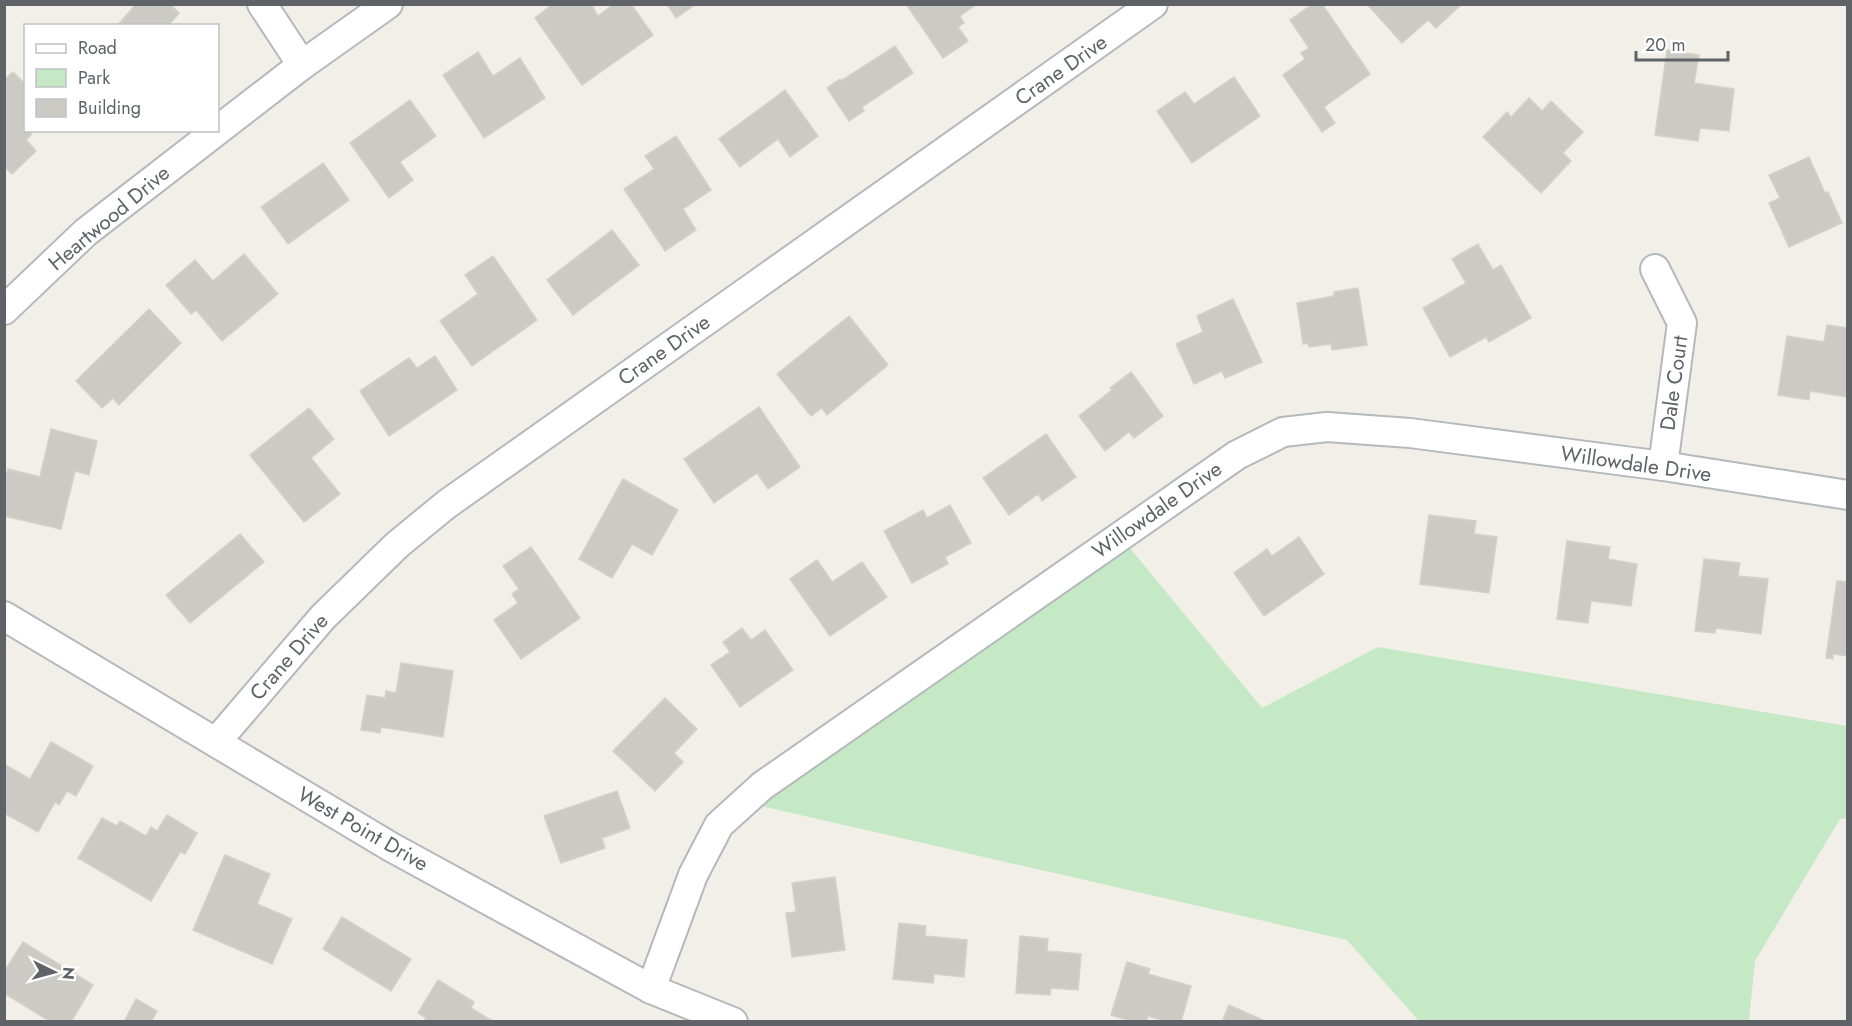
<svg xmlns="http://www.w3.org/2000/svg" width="1852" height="1026" viewBox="0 0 1852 1026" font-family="Jost,sans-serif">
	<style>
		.green { fill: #c5e8c5 }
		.building { fill: #cccac5; stroke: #d6d1c6; stroke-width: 1.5 }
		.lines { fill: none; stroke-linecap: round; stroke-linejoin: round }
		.minor-casing { stroke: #b5b8bc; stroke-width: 32 }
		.minor { stroke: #fff; stroke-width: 28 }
		.labels { text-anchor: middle; stroke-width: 4.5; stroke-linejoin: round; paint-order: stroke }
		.street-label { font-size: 21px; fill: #5f6368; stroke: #fff }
	</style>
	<rect width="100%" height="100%" fill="#f1efe8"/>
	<!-- green -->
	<polygon class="green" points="1129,547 1262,708 1378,647 1847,726 1847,818 1840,819 1755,961 1749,1021 1419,1021 1347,940 743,802"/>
	<!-- building -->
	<g class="building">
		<polygon points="136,4 170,4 179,13 168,26 117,26"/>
		<polygon points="553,4 591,4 598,16 614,4 631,4 653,35 582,85 535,18"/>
		<polygon points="667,4 696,4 676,18"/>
		<polygon points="906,4 977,4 960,16 964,23 958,27 968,41 943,58"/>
		<polygon points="1313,4 1322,4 1370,74 1324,107 1335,123 1322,132 1283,75 1305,59 1301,53 1309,48 1290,20"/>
		<polygon points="1367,4 1462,4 1436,28 1428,20 1402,43"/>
		<polygon points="895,46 913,73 862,107 864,111 849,121 827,88 840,79 841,81"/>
		<polygon points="1667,50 1699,55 1694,83 1734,89 1729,131 1700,128 1698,141 1655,135"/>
		<polygon points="478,52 493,76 520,58 545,98 484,138 443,75"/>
		<polygon points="13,72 26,85 26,130 29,130 32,134 26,140 36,151 12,174 4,166 4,80"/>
		<polygon points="1234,77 1260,116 1192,163 1157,111 1185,92 1194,104"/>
		<polygon points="785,90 818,136 790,157 778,139 740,167 719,139"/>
		<polygon points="1529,98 1542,111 1551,101 1583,132 1563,153 1571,161 1541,193 1483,137 1507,112 1511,117"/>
		<polygon points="410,100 436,136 400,162 413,180 389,198 350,143"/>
		<polygon points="676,136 711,190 683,209 696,230 665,251 624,189 654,169 645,156"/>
		<polygon points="1809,157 1825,193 1828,192 1842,223 1789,247 1769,203 1780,198 1769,175"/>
		<polygon points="323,163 349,200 288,244 261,207"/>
		<polygon points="612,230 639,265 573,315 547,280"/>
		<polygon points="1478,244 1493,270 1501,265 1531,318 1489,342 1486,337 1450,357 1423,308 1466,283 1452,259"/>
		<polygon points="244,254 278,294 222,341 196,310 191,314 166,285 195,260 213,281"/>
		<polygon points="493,256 537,320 472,366 440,321 478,294 465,275"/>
		<polygon points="1358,288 1367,345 1332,350 1331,344 1309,347 1308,343 1303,344 1297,303 1334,296 1334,292"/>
		<polygon points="1233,299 1262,362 1225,378 1222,371 1194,384 1176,344 1203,332 1197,316"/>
		<polygon points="149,309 181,343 119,405 113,398 102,408 76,381"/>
		<polygon points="849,316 888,365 827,415 822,408 811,416 777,374"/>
		<polygon points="1827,325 1848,328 1848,397 1810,391 1809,400 1778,395 1787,336 1824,342"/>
		<polygon points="435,356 457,390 389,436 360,391 409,358 417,368"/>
		<polygon points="1131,372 1163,416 1134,438 1129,432 1105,451 1079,416 1112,390 1110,388"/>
		<polygon points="759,407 800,467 768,489 757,473 714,503 684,459"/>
		<polygon points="309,408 334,439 311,458 340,494 304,522 250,455"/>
		<polygon points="51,429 97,441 89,475 75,471 61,529 4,516 4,482 8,469 40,477"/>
		<polygon points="1046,434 1076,477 1042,501 1038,494 1009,515 983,478"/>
		<polygon points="623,479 678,510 652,555 632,544 612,578 579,559"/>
		<polygon points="950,505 971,543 945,557 948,564 912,583 884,531 923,510 927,518"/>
		<polygon points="1429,515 1476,521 1474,534 1497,537 1489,593 1420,584"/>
		<polygon points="240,534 264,562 190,623 166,595"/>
		<polygon points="1299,537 1324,574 1264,616 1234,573 1267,549 1272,556"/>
		<polygon points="1567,541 1610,547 1608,559 1637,564 1631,606 1591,601 1588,623 1557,619"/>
		<polygon points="531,547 580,618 521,659 494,620 518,603 512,594 519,589 503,566"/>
		<polygon points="1704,559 1740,563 1738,576 1768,579 1761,634 1716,628 1715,633 1695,631"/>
		<polygon points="817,560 832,582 862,562 887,597 830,636 790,579"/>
		<polygon points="1837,581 1848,582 1848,656 1833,654 1833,659 1826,658"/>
		<polygon points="742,628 751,640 765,630 793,670 740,707 711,665 730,652 723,642"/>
		<polygon points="401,663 453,671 443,737 381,727 380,733 361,730 367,695 385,698 386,691 396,693"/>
		<polygon points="665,698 697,729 674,753 683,762 655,791 613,751"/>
		<polygon points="51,742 93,766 76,796 67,791 59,805 55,802 38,832 4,813 4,764 30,779"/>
		<polygon points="617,791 630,828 602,838 605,848 561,863 544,816"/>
		<polygon points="167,815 197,833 185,854 180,852 151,901 78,858 102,818 117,826 120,821 146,836 151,827 157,831"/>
		<polygon points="225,855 270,874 257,904 292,919 272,964 193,930"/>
		<polygon points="835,877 845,950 792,957 786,913 796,912 792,883"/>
		<polygon points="342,917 411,959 391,991 323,949"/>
		<polygon points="899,923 926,926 925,936 967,940 964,977 934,974 933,983 893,979"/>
		<polygon points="1020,936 1048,939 1047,951 1081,954 1078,990 1051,988 1050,995 1016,993"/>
		<polygon points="23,942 93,985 71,1022 51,1022 4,993 4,972"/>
		<polygon points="1127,962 1150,969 1148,974 1191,986 1181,1022 1169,1022 1148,1016 1146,1022 1133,1022 1111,1015"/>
		<polygon points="438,980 474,1002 471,1008 494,1022 424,1022 426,1018 418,1013"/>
		<polygon points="136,999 157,1011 151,1022 124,1022"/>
		<polygon points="1229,1005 1267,1022 1222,1022"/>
	</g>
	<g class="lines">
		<!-- minor casing -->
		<g class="minor-casing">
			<g id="minor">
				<polyline points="262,4 302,65"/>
				<polyline points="1655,269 1682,323 1663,466"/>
				<polyline points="4,310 86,232 302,65 388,4"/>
				<polyline points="4,616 391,847 651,989 733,1022"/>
				<polyline points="216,742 323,617 397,545 447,504 1153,4"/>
				<polyline points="651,989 693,875 719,825 762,786 1237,455 1283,432 1327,427 1410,433 1663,466 1848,495"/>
			</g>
		</g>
		<!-- minor -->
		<use href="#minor" class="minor"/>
	</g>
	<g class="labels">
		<!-- street labels -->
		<g class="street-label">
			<text transform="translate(1061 70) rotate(-35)" y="7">Crane Drive</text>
			<text transform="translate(109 218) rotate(-40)" y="7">Heartwood Drive</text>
			<text transform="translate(664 350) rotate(-35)" y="7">Crane Drive</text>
			<text transform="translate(1674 383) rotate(-82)" y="7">Dale Court</text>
			<text transform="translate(1636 464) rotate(8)" y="7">Willowdale Drive</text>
			<text transform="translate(1157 510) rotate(-35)" y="7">Willowdale Drive</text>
			<text transform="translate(289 657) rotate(-49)" y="7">Crane Drive</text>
			<text transform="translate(363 829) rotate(30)" y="7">West Point Drive</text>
		</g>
	</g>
	<!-- border -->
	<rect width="1852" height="1026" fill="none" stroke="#5f6368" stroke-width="12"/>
	<!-- legend -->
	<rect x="24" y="24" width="195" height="108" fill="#ffffff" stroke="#bfc1c3" stroke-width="1.5"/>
	<rect x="36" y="44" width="30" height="9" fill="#ffffff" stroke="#bfc1c3" stroke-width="1.5"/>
	<text x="78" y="54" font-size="18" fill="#5f6368">Road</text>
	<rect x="36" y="69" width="30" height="18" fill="#c5e8c5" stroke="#bfc1c3" stroke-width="1.5"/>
	<text x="78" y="84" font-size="18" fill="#5f6368">Park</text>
	<rect x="36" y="99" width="30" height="18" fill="#cccac5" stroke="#bfc1c3" stroke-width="1.5"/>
	<text x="78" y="114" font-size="18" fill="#5f6368">Building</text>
	<!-- north arrow -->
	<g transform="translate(54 972) rotate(95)" stroke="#ffffff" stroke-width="4.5" paint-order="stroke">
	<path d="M0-4.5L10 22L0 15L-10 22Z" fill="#5f6368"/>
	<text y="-9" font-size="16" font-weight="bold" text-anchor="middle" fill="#5f6368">N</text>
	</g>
	<!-- scale -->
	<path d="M1636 51v9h92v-9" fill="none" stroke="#5f6368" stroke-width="3"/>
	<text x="1645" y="51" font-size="18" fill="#5f6368" stroke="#ffffff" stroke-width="4.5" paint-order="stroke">20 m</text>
</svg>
